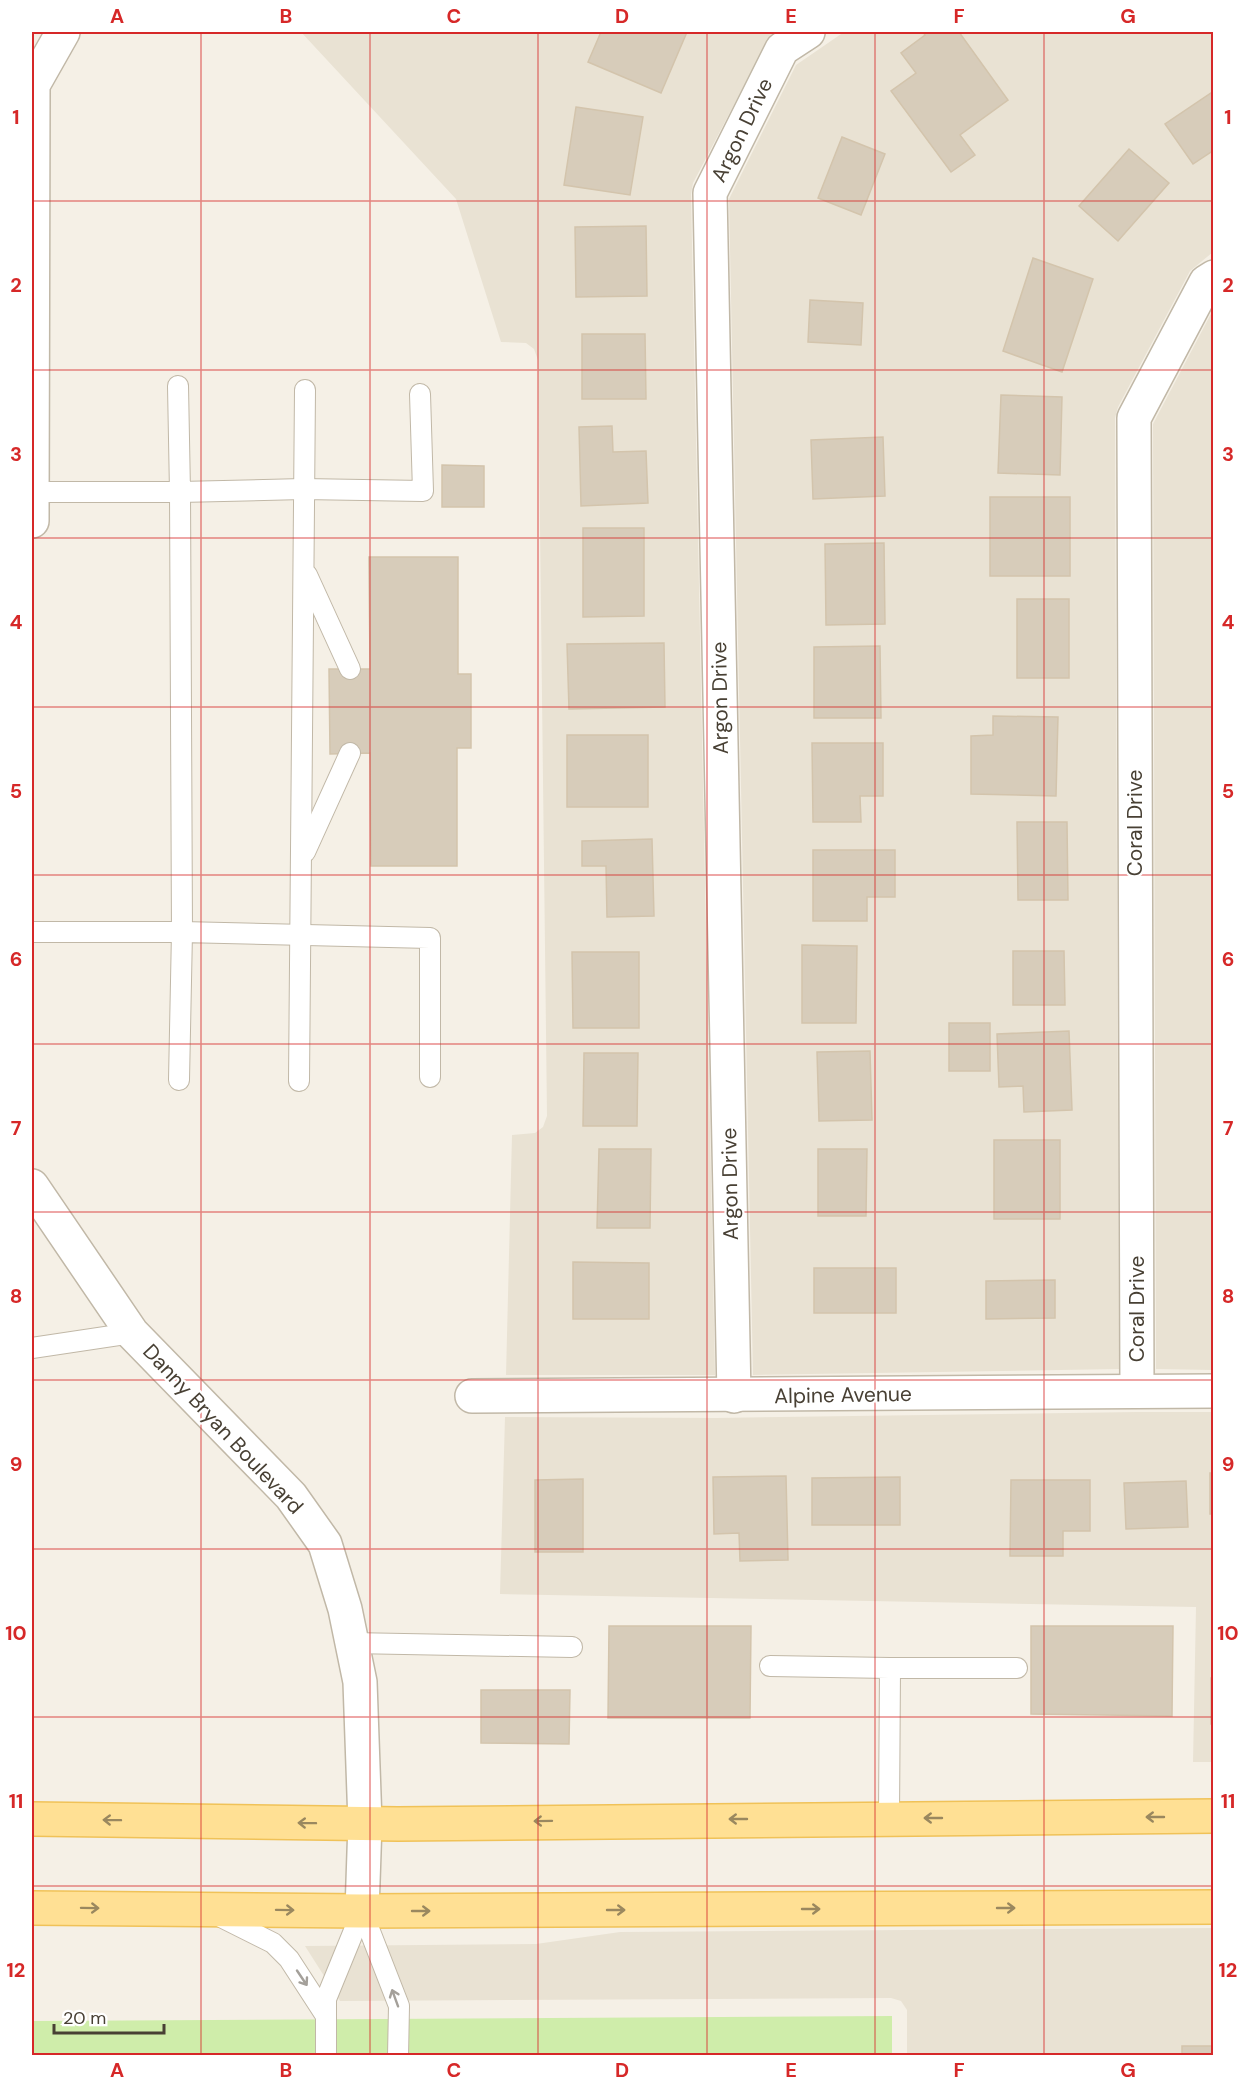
<svg xmlns="http://www.w3.org/2000/svg" width="1245" height="2087" viewBox="0 0 1245 2087" font-family="'DM Sans',sans-serif">
	<style>
		.residential { fill: #e9e2d3 }
		.green { fill: #cfedaa }
		.building { fill: #d7ccba; stroke: #d3c4ac; stroke-width: 1.5 }
		.lines { fill: none; stroke-linecap: round; stroke-linejoin: round }
		.lane-casing { stroke: #c1b8a7; stroke-width: 22 }
		.street-casing { stroke: #c1b8a7; stroke-width: 36 }
		.primary-casing { stroke: #f0c258; stroke-width: 36 }
		.lane { stroke: #fff; stroke-width: 20 }
		.street { stroke: #fff; stroke-width: 33 }
		.primary { stroke: #ffe094; stroke-width: 33 }
		.oneway { stroke: #9a885f }
		.oneway2 { stroke: #a4a09a }
		.grid { fill: none; stroke: #d62828; stroke-width: 1.5; stroke-opacity: 0.55 }
		.labels { text-anchor: middle; stroke-width: 4.5; stroke-linejoin: round; paint-order: stroke }
		.street-label { font-size: 21px; fill: #484034; stroke: #fff }
		.neatline { fill: none; stroke: #d62828; stroke-width: 2 }
		.grid-label { font-size: 20px; text-anchor: middle; font-weight: bold; fill: #d62828 }
	</style>
	<rect width="100%" height="100%" fill="#f5f0e6"/>
	<!-- residential -->
	<g class="residential">
		<polygon points="301,32 772,32 693,183 691,194 715,1375 506,1375 512,1135 535,1133 543,1127 547,1116 538,360 534,349 526,343 501,342 456,199"/>
		<polygon points="844,32 1213,32 1213,252 1190,271 1118,407 1115,418 1119,1369 753,1375 729,199 796,65"/>
		<polygon points="1213,310 1213,1370 1156,1369 1153,424"/>
		<polygon points="1137,1412 1213,1412 1213,1762 1193,1762 1196,1607 500,1594 505,1417 716,1418"/>
		<polygon points="1213,1928 1213,2055 907,2055 907,2010 901,2001 891,1998 340,2001 305,1946 536,1944 620,1932"/>
	</g>
	<!-- green -->
	<polygon class="green" points="892,2016 892,2055 32,2056 32,2021"/>
	<!-- building -->
	<g class="building">
		<polygon points="601,32 687,32 661,93 588,62"/>
		<polygon points="923,32 959,32 1008,100 960,135 975,155 951,172 891,91 916,73 901,53 925,35"/>
		<polygon points="1214,91 1214,150 1193,164 1165,124"/>
		<polygon points="576,107 643,117 630,195 564,185"/>
		<polygon points="842,137 885,154 861,215 818,198"/>
		<polygon points="1129,149 1169,183 1118,241 1079,206"/>
		<polygon points="646,226 647,296 576,297 575,227"/>
		<polygon points="1033,258 1093,279 1062,372 1003,351"/>
		<polygon points="810,300 863,303 861,345 808,342"/>
		<polygon points="582,334 645,334 646,399 582,399"/>
		<polygon points="1001,395 1062,397 1060,475 998,473"/>
		<polygon points="612,426 613,452 646,451 648,503 581,506 579,427"/>
		<polygon points="883,437 885,496 813,499 811,440"/>
		<polygon points="442,465 484,466 484,507 442,507"/>
		<rect x="990" y="497" width="80" height="79"/>
		<polygon points="583,528 644,528 644,616 583,617"/>
		<polygon points="884,543 885,624 826,625 825,544"/>
		<polygon points="369,557 458,557 458,674 471,674 471,748 457,748 457,866 371,866 370,753 330,754 329,669 370,669"/>
		<rect x="1017" y="599" width="52" height="79"/>
		<polygon points="664,643 665,707 569,709 567,644"/>
		<polygon points="880,646 881,718 814,718 814,647"/>
		<polygon points="993,716 1058,717 1056,796 971,794 971,736 993,735"/>
		<rect x="567" y="735" width="81" height="72"/>
		<polygon points="812,743 883,743 883,796 860,796 861,822 813,822"/>
		<polygon points="1017,822 1067,822 1068,900 1018,900"/>
		<polygon points="652,839 654,916 607,917 606,866 582,866 582,841"/>
		<polygon points="813,850 895,850 895,897 867,897 867,921 813,921"/>
		<polygon points="802,945 857,946 856,1023 802,1023"/>
		<polygon points="1013,951 1064,951 1065,1005 1013,1005"/>
		<polygon points="572,952 639,952 639,1028 573,1028"/>
		<rect x="949" y="1023" width="41" height="48"/>
		<polygon points="1069,1031 1072,1110 1024,1112 1023,1086 999,1087 997,1034"/>
		<polygon points="870,1051 872,1120 819,1121 817,1052"/>
		<polygon points="584,1053 638,1053 637,1126 583,1126"/>
		<rect x="994" y="1140" width="66" height="79"/>
		<polygon points="599,1149 651,1149 650,1228 597,1228"/>
		<polygon points="818,1149 867,1149 866,1216 818,1216"/>
		<polygon points="573,1262 649,1263 649,1319 573,1319"/>
		<rect x="814" y="1268" width="82" height="45"/>
		<polygon points="1055,1280 1055,1318 986,1319 986,1281"/>
		<rect x="1210" y="1473" width="4" height="41"/>
		<polygon points="786,1476 788,1560 740,1561 739,1533 714,1534 713,1477"/>
		<polygon points="900,1477 900,1525 812,1525 812,1478"/>
		<polygon points="583,1479 583,1552 535,1552 535,1480"/>
		<polygon points="1011,1480 1090,1480 1090,1531 1063,1531 1063,1556 1010,1556"/>
		<polygon points="1186,1481 1188,1527 1126,1529 1124,1483"/>
		<polygon points="609,1626 751,1626 750,1718 608,1718"/>
		<polygon points="1031,1626 1173,1626 1172,1716 1031,1714"/>
		<rect x="1211" y="1678" width="3" height="46"/>
		<polygon points="481,1690 570,1690 569,1744 481,1743"/>
		<rect x="1182" y="2046" width="32" height="10"/>
	</g>
	<g class="lines">
		<!-- lane casing -->
		<g class="lane-casing">
			<g id="lane">
				<polyline points="178,386 180,492 303,489 423,491 420,394"/>
				<polyline points="307,575 350,669"/>
				<polyline points="305,852 350,753"/>
				<polyline points="32,932 182,932 180,492 32,492"/>
				<polyline points="179,1080 182,932 430,938 430,1077"/>
				<polyline points="299,1081 305,390"/>
				<polyline points="32,1348 132,1333"/>
				<polyline points="351,1643 572,1647"/>
				<polyline points="770,1666 890,1668 889,1818"/>
				<polyline points="890,1668 1017,1668"/>
				<polyline points="362,1911 399,2006 398,2056"/>
				<polyline points="217,1915 273,1943 289,1959 326,2016"/>
				<polyline points="326,2056 326,1999 362,1911"/>
			</g>
		</g>
		<!-- street casing -->
		<g class="street-casing">
			<g id="street">
				<polyline points="32,521 33,85 63,32"/>
				<polyline points="32,1186 132,1333 291,1496 325,1544 345,1609 360,1682 365,1823 362,1911"/>
				<polyline points="1137,1391 1134,418 1206,282 1214,277"/>
				<polyline points="472,1396 1214,1391"/>
				<polyline points="734,1396 710,193 782,49 808,32"/>
			</g>
		</g>
		<!-- primary casing -->
		<g class="primary-casing">
			<g id="primary">
				<polyline points="32,1819 398,1824 1214,1816"/>
				<polyline points="32,1908 362,1911 1214,1907"/>
			</g>
		</g>
		<!-- lane -->
		<use href="#lane" class="lane"/>
		<!-- street -->
		<use href="#street" class="street"/>
		<!-- primary -->
		<use href="#primary" class="primary"/>
	</g>
	<!-- one-way arrows -->
	<defs><path id="oneway-shaft" d="M-6 0H5M1.5-3L5.5 0L1.5 3" fill="none" stroke-width="1.6" stroke-linecap="round" stroke-linejoin="round" transform="scale(1.5)"/></defs>
	<g class="oneway">
		<use href="#oneway-shaft" transform="translate(1155 1817) rotate(180)"/>
		<use href="#oneway-shaft" transform="translate(933 1818) rotate(180)"/>
		<use href="#oneway-shaft" transform="translate(738 1819) rotate(180)"/>
		<use href="#oneway-shaft" transform="translate(112 1820) rotate(-179)"/>
		<use href="#oneway-shaft" transform="translate(543 1821) rotate(179)"/>
		<use href="#oneway-shaft" transform="translate(307 1823) rotate(-179)"/>
		<use href="#oneway-shaft" transform="translate(90 1908) rotate(1)"/>
		<use href="#oneway-shaft" transform="translate(1006 1908)"/>
		<use href="#oneway-shaft" transform="translate(811 1909)"/>
		<use href="#oneway-shaft" transform="translate(285 1910) rotate(1)"/>
		<use href="#oneway-shaft" transform="translate(616 1910)"/>
		<use href="#oneway-shaft" transform="translate(421 1911)"/>
	</g>
	<g class="oneway2">
		<use href="#oneway-shaft" transform="translate(302 1978) rotate(56)"/>
		<use href="#oneway-shaft" transform="translate(395 1998) rotate(-110)"/>
	</g>
	<!-- grid -->
	<path class="grid" d="M201,32V2056M370,32V2056M538,32V2056M707,32V2056M875,32V2056M1044,32V2056M32,201H1214M32,370H1214M32,538H1214M32,707H1214M32,875H1214M32,1044H1214M32,1212H1214M32,1380H1214M32,1549H1214M32,1717H1214M32,1886H1214"/>
	<g class="labels">
		<!-- street labels -->
		<g class="street-label">
			<text transform="translate(742 130) rotate(-64)" y="7">Argon Drive</text>
			<text transform="translate(720 698) rotate(-91)" y="7">Argon Drive</text>
			<text transform="translate(1135 823) rotate(-90)" y="7">Coral Drive</text>
			<text transform="translate(730 1184) rotate(-91)" y="7">Argon Drive</text>
			<text transform="translate(1137 1309) rotate(-90)" y="7">Coral Drive</text>
			<text transform="translate(843 1395) rotate(-1)" y="7">Alpine Avenue</text>
			<text transform="translate(223 1429) rotate(47)" y="7">Danny Bryan Boulevard</text>
		</g>
	</g>
	<!-- border -->
	<rect width="1245" height="2087" fill="none" stroke="#ffffff" stroke-width="66"/>
	<!-- scale -->
	<path d="M54 2024v9h110v-9" fill="none" stroke="#484034" stroke-width="3"/>
	<text x="63" y="2024" font-size="18" fill="#484034" stroke="#ffffff" stroke-width="4.5" paint-order="stroke">20 m</text>
	<rect x="33" y="33" width="1179" height="2021" class="neatline"/>
	<g class="grid-label">
		<text x="117" y="23">A</text>
		<text x="286" y="23">B</text>
		<text x="454" y="23">C</text>
		<text x="622" y="23">D</text>
		<text x="791" y="23">E</text>
		<text x="959" y="23">F</text>
		<text x="1128" y="23">G</text>
		<text x="16" y="124">1</text>
		<text x="1228" y="124">1</text>
		<text x="16" y="292">2</text>
		<text x="1228" y="292">2</text>
		<text x="16" y="461">3</text>
		<text x="1228" y="461">3</text>
		<text x="16" y="629">4</text>
		<text x="1228" y="629">4</text>
		<text x="16" y="798">5</text>
		<text x="1228" y="798">5</text>
		<text x="16" y="966">6</text>
		<text x="1228" y="966">6</text>
		<text x="16" y="1135">7</text>
		<text x="1228" y="1135">7</text>
		<text x="16" y="1303">8</text>
		<text x="1228" y="1303">8</text>
		<text x="16" y="1471">9</text>
		<text x="1228" y="1471">9</text>
		<text x="16" y="1640">10</text>
		<text x="1228" y="1640">10</text>
		<text x="16" y="1808">11</text>
		<text x="1228" y="1808">11</text>
		<text x="16" y="1977">12</text>
		<text x="1228" y="1977">12</text>
		<text x="117" y="2077">A</text>
		<text x="286" y="2077">B</text>
		<text x="454" y="2077">C</text>
		<text x="622" y="2077">D</text>
		<text x="791" y="2077">E</text>
		<text x="959" y="2077">F</text>
		<text x="1128" y="2077">G</text>
	</g>
</svg>
